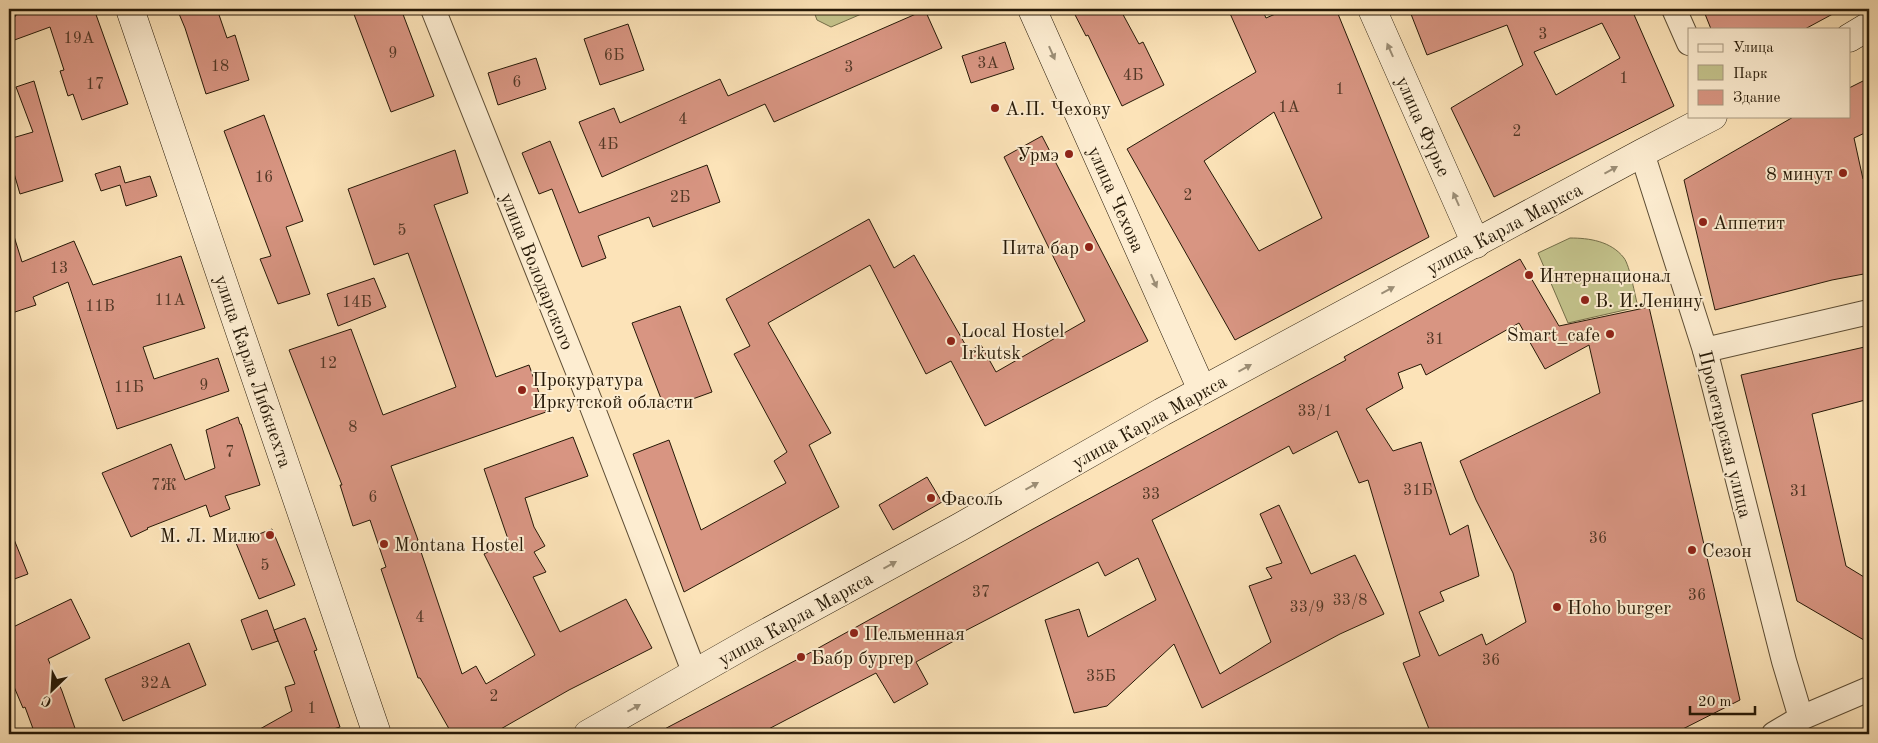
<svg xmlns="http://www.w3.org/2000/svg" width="1878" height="743" viewBox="0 0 1878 743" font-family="'Old Standard TT',serif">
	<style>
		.green { fill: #c3c28b; stroke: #746e49 }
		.building { fill: #d89582; stroke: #261907; fill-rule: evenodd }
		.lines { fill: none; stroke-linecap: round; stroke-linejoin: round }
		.street-casing { stroke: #5c4c33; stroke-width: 26 }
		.secondary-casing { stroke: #261907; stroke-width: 29 }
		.street { stroke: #fdedd1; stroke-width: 24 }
		.secondary { stroke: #fdedd1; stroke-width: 28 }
		.oneway { fill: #9c8e76 }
		.poi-dot { fill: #8f2418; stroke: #fdedd1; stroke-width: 2 }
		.labels { text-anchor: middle; stroke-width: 4; stroke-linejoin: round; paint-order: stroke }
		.number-label { font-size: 16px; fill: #523826 }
		.poi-label { font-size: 19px; fill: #261907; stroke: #fdedd1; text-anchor: start }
		.street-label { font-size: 19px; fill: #261907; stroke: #fdedd1 }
	</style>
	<rect width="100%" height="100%" fill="#fce3b8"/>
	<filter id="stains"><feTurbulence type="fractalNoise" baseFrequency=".004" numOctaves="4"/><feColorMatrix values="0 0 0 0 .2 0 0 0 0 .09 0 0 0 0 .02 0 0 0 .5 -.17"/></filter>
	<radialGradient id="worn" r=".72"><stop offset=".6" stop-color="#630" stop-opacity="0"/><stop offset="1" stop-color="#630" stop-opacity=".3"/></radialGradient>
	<!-- green -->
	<g class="green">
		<polygon points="813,9 873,9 831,27 817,20"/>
		<path d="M1570,238C1589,238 1611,241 1624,258C1630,266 1635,296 1638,307L1568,323L1538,253Z"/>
	</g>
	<!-- building -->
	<g class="building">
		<polygon points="13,9 94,9 128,104 82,120 73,94 68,96 60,71 64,70 50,27 9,42 9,17 16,16"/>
		<polygon points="177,9 217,9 227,38 235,35 249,80 206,94 185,28"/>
		<polygon points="352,9 401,9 434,96 391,112"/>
		<polygon points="1072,9 1120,9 1139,44 1143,42 1164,85 1122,106 1088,35 1086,36"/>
		<path d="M1228,9H1262L1266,18L1287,9H1336L1429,237L1235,340L1127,149L1256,72ZM1274,112L1322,218L1259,251L1204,161Z"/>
		<path d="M1409,9H1635L1632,10L1674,106L1494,197L1451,108L1523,65L1507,25L1427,55ZM1602,23L1620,58L1556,95L1534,52Z"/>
		<polygon points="1703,9 1842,9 1805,29 1711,29"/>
		<polygon points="925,10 942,48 774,122 765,104 602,177 579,122 614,108 620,123 720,79 728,96"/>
		<polygon points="628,24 644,70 600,85 584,39"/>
		<polygon points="1005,42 1014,69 971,83 962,56"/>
		<polygon points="536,58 546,89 498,105 488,73"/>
		<polygon points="1869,78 1869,131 1854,138 1863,179 1869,176 1869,273 1832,280 1715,310 1684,180 1795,116 1849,116 1849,88"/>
		<polygon points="34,81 63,181 20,194 9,156 9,139 33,132 16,87"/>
		<polygon points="264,115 303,221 286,227 310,294 278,304 260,259 271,256 224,131"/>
		<polygon points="1042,136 1148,341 985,426 951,361 926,374 870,265 768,323 831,433 809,445 839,507 684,592 633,454 669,440 701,530 786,483 774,461 787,452 734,354 750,346 726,299 869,219 894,268 914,255 969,351 981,345 996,372 1085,321 1004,157"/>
		<polygon points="550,141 579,213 707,165 720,202 653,227 649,217 598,236 606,258 582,267 552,189 539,194 522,153"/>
		<polygon points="455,150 468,193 434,205 496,377 529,365 546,412 391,466 418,540 417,540 462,674 476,666 486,684 535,655 484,554 509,542 484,469 573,437 588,476 525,498 534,527 545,546 534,552 546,572 533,577 560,632 626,599 652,648 569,690 492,734 452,734 420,678 418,678 381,569 386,567 370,520 353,526 340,485 342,485 289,350 351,329 383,415 456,387 408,253 374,265 348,189"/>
		<polygon points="120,166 125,183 150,176 157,196 126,206 120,185 101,191 95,174"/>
		<polygon points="9,233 13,233 22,262 74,241 93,285 181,256 205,328 143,347 154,379 218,358 229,391 117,429 68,282 33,297 36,305 9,314"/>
		<path d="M1520,259L1559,326L1649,307L1740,700L1673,734H1431L1403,663L1420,656L1368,480L1359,483L1337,431L1293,454L1289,446L1152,520L1220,674L1271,642L1249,586L1272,578L1266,568L1282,563L1260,514L1279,505L1311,574L1355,555L1384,614L1340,634L1202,708L1174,644L1107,706L1074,713L1045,620L1079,609L1088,637L1156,600L1138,558L1105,576L1098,562L961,633L963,636L916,662L928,684L894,703L876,673L759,734H655L804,656L1033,529L1346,360L1344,357ZM1519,323L1545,369L1589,345L1600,393L1460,461L1476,500L1513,573L1526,622L1486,645L1482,634L1439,656L1419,612L1444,601L1440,592L1479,576L1468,525L1450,535L1421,442L1393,451L1366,409L1403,388L1398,373L1421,364L1426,375Z"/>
		<polygon points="374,278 386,307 338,326 327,294"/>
		<polygon points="680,306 712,392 665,409 632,323"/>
		<polygon points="1869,346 1869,399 1812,414 1846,566 1869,580 1869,643 1797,601 1741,375"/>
		<polygon points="238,417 240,424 241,424 260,485 225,496 230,509 210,517 206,505 147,528 148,529 131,537 102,473 171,444 185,480 215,468 206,430"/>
		<polygon points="927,477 942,502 893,530 879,505"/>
		<polygon points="9,527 28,574 9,581"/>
		<polygon points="272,529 295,585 259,599 236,543"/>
		<polygon points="71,599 90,638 48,659 62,691 77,734 35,734 25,707 23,708 9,675 9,629"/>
		<polygon points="267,610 278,641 252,650 241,620"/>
		<polygon points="305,618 317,650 314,651 340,727 317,734 251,734 292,711 285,687 295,684 274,630"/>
		<polygon points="189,643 206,685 123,721 105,679"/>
	</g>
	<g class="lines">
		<!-- street casing -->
		<g class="street-casing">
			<g id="street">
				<polyline points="433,9 591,404 695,674"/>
				<polyline points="1674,9 1689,43"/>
				<polyline points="1642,153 1705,350 1784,661 1801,718"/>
				<polyline points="1705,350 1869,312"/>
				<polyline points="1774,734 1801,718 1869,689"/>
			</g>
		</g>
		<!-- secondary casing -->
		<g class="secondary-casing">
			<g id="secondary">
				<polyline points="130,9 377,734"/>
				<polyline points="1032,9 1202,390"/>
				<polyline points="1372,9 1476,244"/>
				<polyline points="1849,38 1869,26"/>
				<polyline points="588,734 753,640 960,527 1162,412 1642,153 1713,116"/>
			</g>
		</g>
		<!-- street -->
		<use href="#street" class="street"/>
		<!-- secondary -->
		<use href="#secondary" class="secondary"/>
	</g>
	<!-- one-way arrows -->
	<defs><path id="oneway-solid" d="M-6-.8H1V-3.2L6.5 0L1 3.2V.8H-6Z" transform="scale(1.25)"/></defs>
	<g class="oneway">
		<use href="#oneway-solid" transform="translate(1390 50) rotate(-114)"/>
		<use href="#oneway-solid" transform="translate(1052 53) rotate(66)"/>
		<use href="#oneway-solid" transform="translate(1611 170) rotate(-29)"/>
		<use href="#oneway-solid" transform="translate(1456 199) rotate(-114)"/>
		<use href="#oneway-solid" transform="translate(1154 281) rotate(66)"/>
		<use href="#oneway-solid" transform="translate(1388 290) rotate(-28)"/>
		<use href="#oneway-solid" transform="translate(1245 368) rotate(-29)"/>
		<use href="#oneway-solid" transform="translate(1032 486) rotate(-29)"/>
		<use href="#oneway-solid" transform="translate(890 565) rotate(-29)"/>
		<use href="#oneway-solid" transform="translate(634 708) rotate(-29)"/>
	</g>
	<!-- markers -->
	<g class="poi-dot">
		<circle cx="995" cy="108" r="5"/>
		<circle cx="1069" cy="154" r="5"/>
		<circle cx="1843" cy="173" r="5"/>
		<circle cx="1703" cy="222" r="5"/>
		<circle cx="1089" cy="247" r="5"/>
		<circle cx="1529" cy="275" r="5"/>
		<circle cx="1585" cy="300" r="5"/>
		<circle cx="1610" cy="334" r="5"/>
		<circle cx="951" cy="341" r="5"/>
		<circle cx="522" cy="390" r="5"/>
		<circle cx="931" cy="498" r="5"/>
		<circle cx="270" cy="535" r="5"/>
		<circle cx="384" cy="544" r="5"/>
		<circle cx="1692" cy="550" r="5"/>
		<circle cx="1557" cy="607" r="5"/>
		<circle cx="854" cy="633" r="5"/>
		<circle cx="801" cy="657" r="5"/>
	</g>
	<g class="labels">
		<!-- number labels -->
		<g class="number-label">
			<text x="1543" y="39">3</text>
			<text x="79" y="43">19А</text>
			<text x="393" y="58">9</text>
			<text x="614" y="60">6Б</text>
			<text x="988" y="68">3А</text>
			<text x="220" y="71">18</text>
			<text x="849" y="72">3</text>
			<text x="1133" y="80">4Б</text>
			<text x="1624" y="83">1</text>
			<text x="517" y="87">6</text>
			<text x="95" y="89">17</text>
			<text x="1340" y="94">1</text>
			<text x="1289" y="112">1А</text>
			<text x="683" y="124">4</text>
			<text x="1517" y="136">2</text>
			<text x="608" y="149">4Б</text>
			<text x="264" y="182">16</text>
			<text x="1188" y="200">2</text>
			<text x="680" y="202">2Б</text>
			<text x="402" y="235">5</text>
			<text x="59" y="273">13</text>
			<text x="170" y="305">11А</text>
			<text x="357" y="307">14Б</text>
			<text x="100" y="311">11В</text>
			<text x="1435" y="344">31</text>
			<text x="328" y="368">12</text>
			<text x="204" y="390">9</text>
			<text x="129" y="392">11Б</text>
			<text x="1315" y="416">33/1</text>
			<text x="353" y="432">8</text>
			<text x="230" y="457">7</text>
			<text x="164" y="490">7Ж</text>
			<text x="1418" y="495">31Б</text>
			<text x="1799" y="496">31</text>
			<text x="1151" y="499">33</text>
			<text x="373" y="502">6</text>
			<text x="1598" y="543">36</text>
			<text x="265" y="570">5</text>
			<text x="981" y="597">37</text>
			<text x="1697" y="600">36</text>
			<text x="1350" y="605">33/8</text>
			<text x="1307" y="612">33/9</text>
			<text x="420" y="622">4</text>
			<text x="1491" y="665">36</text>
			<text x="1101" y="681">35Б</text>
			<text x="156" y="688">32А</text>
			<text x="494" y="701">2</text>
			<text x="312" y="713">1</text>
		</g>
		<!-- poi labels -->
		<g class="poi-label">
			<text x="1005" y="115">А.П. Чехову</text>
			<text x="1059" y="161" text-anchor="end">Урмэ</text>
			<text x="1833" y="180" text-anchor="end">8 минут</text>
			<text x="1713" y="229">Аппетит</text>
			<text x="1079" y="254" text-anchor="end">Пита бар</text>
			<text x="1539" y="282">Интернационал</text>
			<text x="1595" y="307">В. И.Ленину</text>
			<text x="961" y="337">Local Hostel<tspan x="961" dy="22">Irkutsk</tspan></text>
			<text x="1600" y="341" text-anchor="end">Smart_cafe</text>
			<text x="532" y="386">Прокуратура<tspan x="532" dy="22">Иркутской области</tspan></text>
			<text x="941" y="505">Фасоль</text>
			<text x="260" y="542" text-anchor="end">М. Л. Милю</text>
			<text x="394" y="551">Montana Hostel</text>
			<text x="1702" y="557">Сезон</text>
			<text x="1567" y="614">Hoho burger</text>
			<text x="864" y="640">Пельменная</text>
			<text x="811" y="664">Бабр бургер</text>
		</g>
		<!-- street labels -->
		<g class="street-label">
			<text transform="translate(1424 126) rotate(66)" y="7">улица Фурье</text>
			<text transform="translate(1117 199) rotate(66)" y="7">улица Чехова</text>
			<text transform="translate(1504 228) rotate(-28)" y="7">улица Карла Маркса</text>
			<text transform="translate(538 271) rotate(68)" y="7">улица Володарского</text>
			<text transform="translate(254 371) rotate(71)" y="7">улица Карла Либкнехта</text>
			<text transform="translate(1149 421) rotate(-29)" y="7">улица Карла Маркса</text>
			<text transform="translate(1726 434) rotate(76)" y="7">Пролетарская улица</text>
			<text transform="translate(795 618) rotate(-29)" y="7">улица Карла Маркса</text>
		</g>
	</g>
	<!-- margin -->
	<rect width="1878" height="743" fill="none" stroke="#fce3b8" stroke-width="30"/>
	<rect x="10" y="10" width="1858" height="723" fill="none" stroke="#261907" stroke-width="2.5"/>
	<rect x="15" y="15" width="1848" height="713" fill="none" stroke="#261907"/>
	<!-- legend -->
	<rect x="1688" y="28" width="162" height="90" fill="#fdedd1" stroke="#a79880"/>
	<rect x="1698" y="44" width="25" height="8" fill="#fdedd1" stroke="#a79880"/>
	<text x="1733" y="52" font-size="15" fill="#261907">Улица</text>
	<rect x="1698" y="65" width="25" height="15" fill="#c3c28b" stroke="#a79880"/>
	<text x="1733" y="78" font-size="15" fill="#261907">Парк</text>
	<rect x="1698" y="90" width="25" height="15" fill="#d89582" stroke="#a79880"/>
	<text x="1733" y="102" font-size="15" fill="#261907">Здание</text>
	<!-- north arrow -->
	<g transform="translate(52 690) rotate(205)" stroke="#fdedd1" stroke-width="4" paint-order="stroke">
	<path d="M0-4L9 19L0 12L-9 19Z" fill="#261907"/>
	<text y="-8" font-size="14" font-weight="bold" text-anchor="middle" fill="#261907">С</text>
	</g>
	<!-- scale -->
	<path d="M1690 706v8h65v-8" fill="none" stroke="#261907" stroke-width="2.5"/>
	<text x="1698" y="706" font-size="15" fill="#261907" stroke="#fdedd1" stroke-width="4" paint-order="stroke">20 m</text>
	<rect width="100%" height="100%" filter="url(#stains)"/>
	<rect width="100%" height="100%" fill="url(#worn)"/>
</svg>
